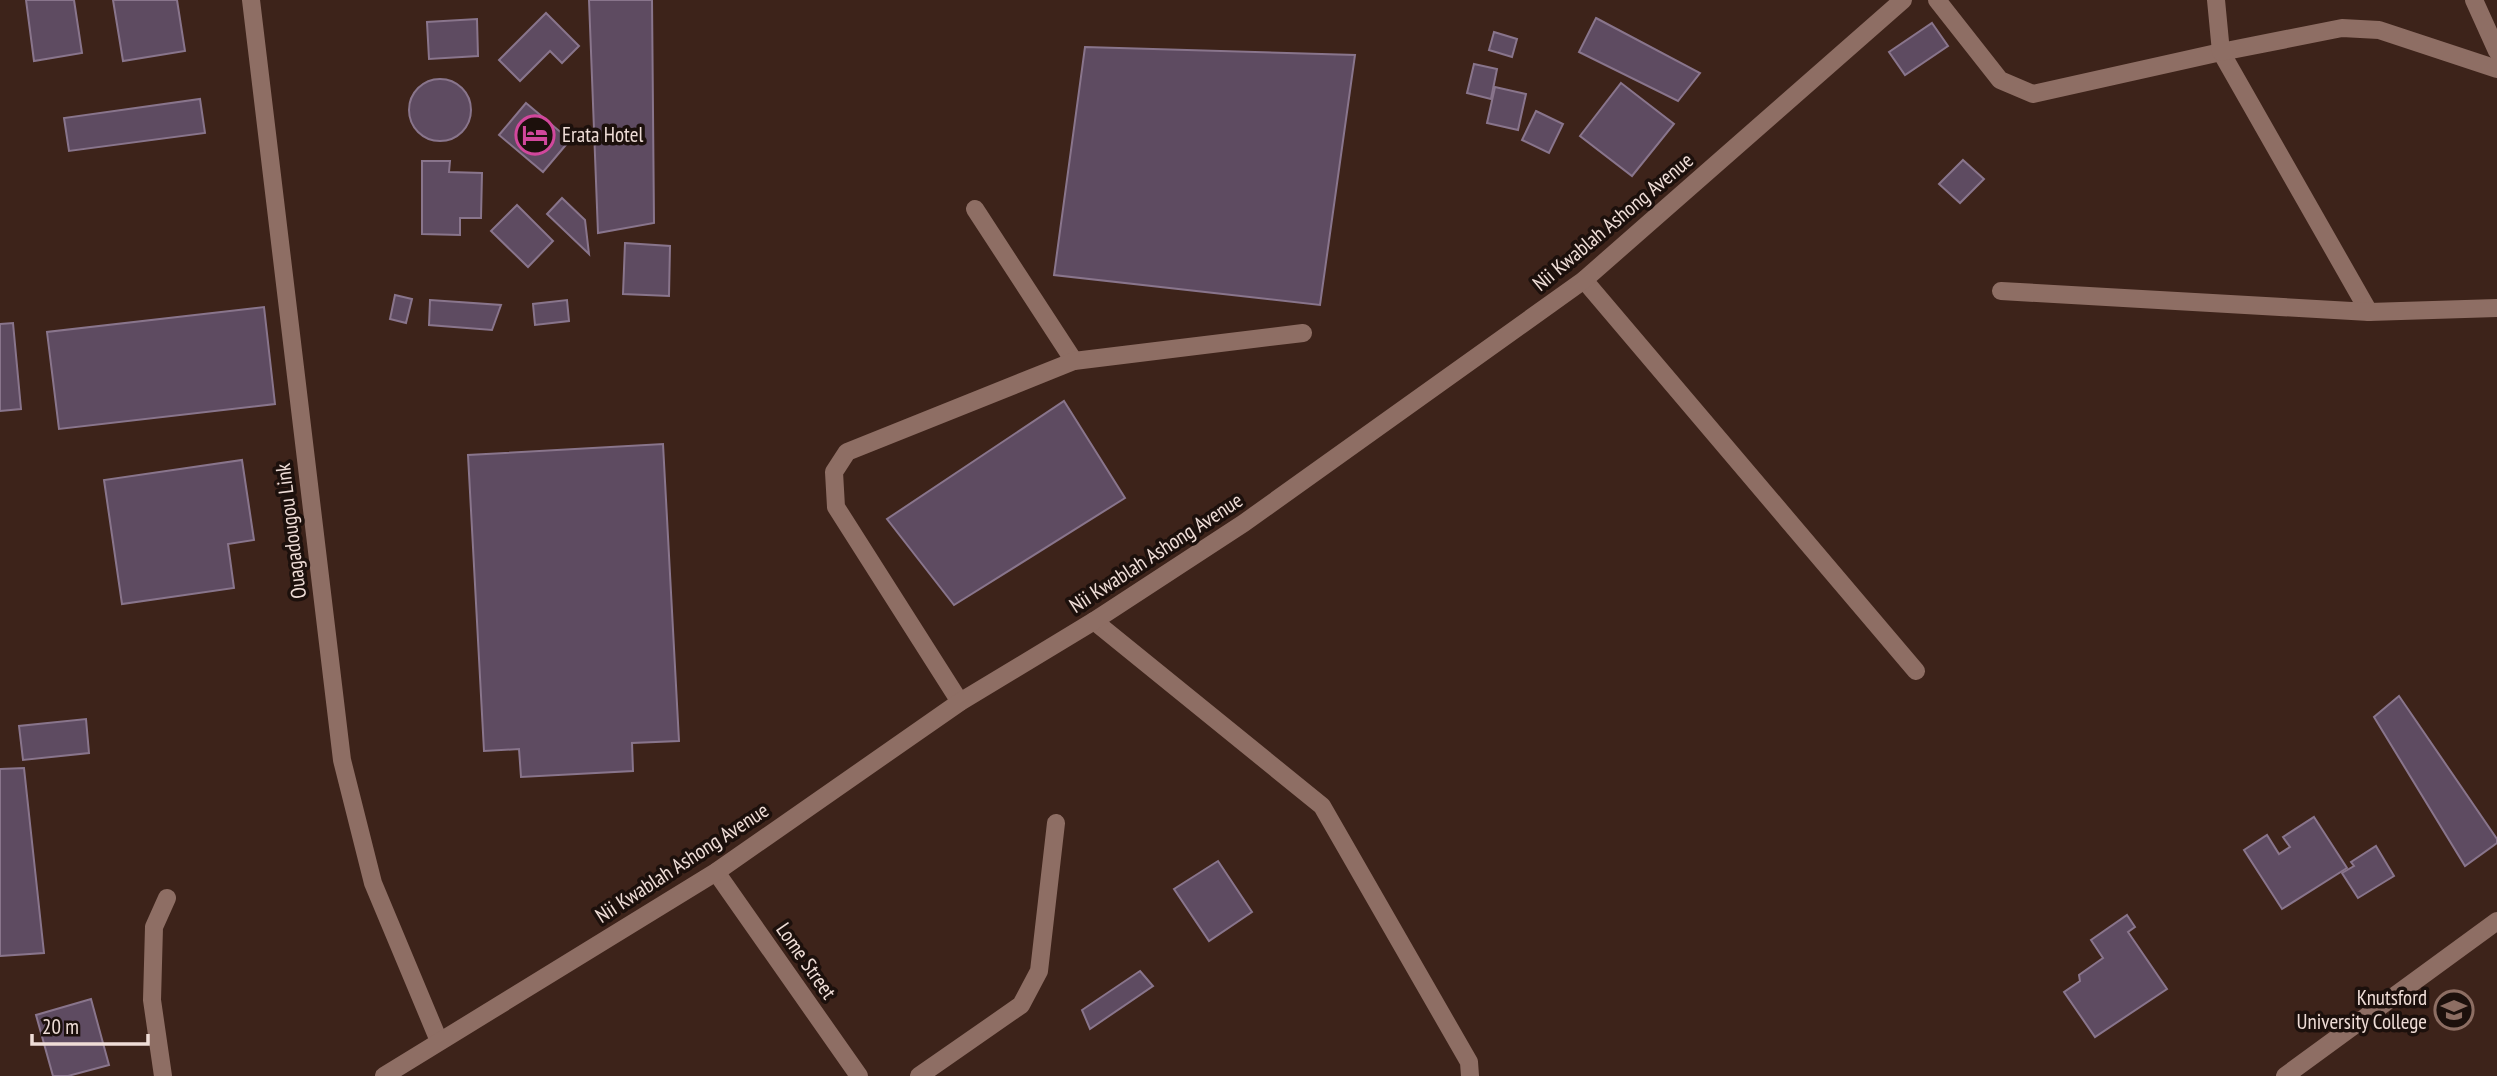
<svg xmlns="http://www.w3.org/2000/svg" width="2497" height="1076" viewBox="0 0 2497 1076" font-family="'PT Sans Narrow',sans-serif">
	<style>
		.building { fill: #5e4b61; stroke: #89758c; stroke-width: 2 }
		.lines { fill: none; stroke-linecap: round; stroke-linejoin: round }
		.service { stroke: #8e6e64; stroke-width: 18 }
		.minor { stroke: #8e6e64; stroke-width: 18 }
		.labels { text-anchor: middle; stroke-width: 7; stroke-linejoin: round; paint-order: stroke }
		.poi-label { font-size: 21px; fill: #efddd7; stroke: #1c100c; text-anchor: start }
		.street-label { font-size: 21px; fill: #efddd7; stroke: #1c100c }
	</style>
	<rect width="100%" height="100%" fill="#3d231a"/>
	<!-- building -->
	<g class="building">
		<polygon points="26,0 74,0 82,53 34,61"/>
		<polygon points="113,0 177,0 185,51 123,61"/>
		<polygon points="589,0 652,0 654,223 598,233"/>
		<polygon points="546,13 579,46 562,63 550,51 520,81 499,60"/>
		<polygon points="1596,18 1700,73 1678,101 1579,52"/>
		<polygon points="477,19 478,56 429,59 427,22"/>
		<polygon points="1932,23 1948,46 1905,75 1889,52"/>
		<polygon points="1494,32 1517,39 1512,57 1489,50"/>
		<polygon points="1085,47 1355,55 1320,305 1054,275"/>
		<polygon points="1474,64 1497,69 1491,99 1467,93"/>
		<circle cx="440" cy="110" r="31"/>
		<polygon points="1621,83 1674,124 1632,176 1580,136"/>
		<polygon points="1495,87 1526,94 1518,130 1487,123"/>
		<polygon points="200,99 205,133 69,151 64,118"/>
		<polygon points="526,103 570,140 543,172 499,135"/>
		<polygon points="1536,111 1563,124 1549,153 1522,140"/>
		<polygon points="1963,160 1984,179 1960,203 1939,184"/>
		<polygon points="422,161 450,161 449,172 482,173 481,218 460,218 460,235 422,234"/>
		<polygon points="562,198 585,220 589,254 547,214"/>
		<polygon points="517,205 553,241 528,267 491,231"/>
		<polygon points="625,243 670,246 669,296 623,294"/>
		<polygon points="395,295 412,299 406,323 390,319"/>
		<polygon points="430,300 501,305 492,330 429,325"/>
		<polygon points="567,300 569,321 535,325 533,304"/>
		<polygon points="264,307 275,404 59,429 47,332"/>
		<polygon points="13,323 21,409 0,411 0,324"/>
		<polygon points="1064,401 1125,498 954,605 887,519"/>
		<polygon points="663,444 679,741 632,743 633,771 521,777 519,749 484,751 468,455"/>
		<polygon points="242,460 254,540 228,544 234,588 122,604 104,480"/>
		<polygon points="2399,696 2497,839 2497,843 2465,866 2374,717"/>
		<polygon points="86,719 89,753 23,760 19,726"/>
		<polygon points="24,768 44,953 0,956 0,769"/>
		<polygon points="2314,817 2347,868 2282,909 2244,850 2267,835 2279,854 2290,847 2283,837"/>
		<polygon points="2376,846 2394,876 2358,898 2342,873 2354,866 2351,862"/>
		<polygon points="1218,861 1252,912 1209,941 1174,889"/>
		<polygon points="2127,915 2135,927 2128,932 2167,989 2095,1037 2064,992 2080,981 2079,975 2103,958 2091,940"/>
		<polygon points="1140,971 1153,986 1090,1029 1082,1010"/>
		<polygon points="91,999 109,1065 68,1076 53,1076 36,1015"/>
	</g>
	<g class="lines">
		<!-- service -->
		<g class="service">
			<polyline points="1937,0 2000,80 2033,94 2221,52 2369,312"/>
			<polyline points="2216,0 2221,52 2342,28 2379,30 2497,69"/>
			<polyline points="975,209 1074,361"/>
			<polyline points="1584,280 1916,671"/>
			<polyline points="2001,291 2369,312 2497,308"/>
			<polyline points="1094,621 1322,806 1469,1062 1470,1076"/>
			<polyline points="960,702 836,507 834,472 847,452 1074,361 1303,333"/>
			<polyline points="163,1076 152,1000 154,927 167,898"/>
			<polyline points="919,1076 1021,1005 1039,971 1056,823"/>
		</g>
		<!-- minor -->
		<g class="minor">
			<polyline points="251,0 342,760 373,883 439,1041"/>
			<polyline points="2474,0 2497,51"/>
			<polyline points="716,872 859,1076"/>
			<polyline points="384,1076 716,872 960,702 1094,621 1244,523 1584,280 1903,0"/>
			<polyline points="2285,1076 2497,921"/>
		</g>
	</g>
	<!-- icons -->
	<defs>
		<g id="hotel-ring" transform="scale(2.0125)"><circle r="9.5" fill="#1c100c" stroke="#d1479c" stroke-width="1.5"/><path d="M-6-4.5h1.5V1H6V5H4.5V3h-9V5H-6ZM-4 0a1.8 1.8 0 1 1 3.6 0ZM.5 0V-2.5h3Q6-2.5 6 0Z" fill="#d1479c"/></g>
		<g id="university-ring" transform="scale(2.0125)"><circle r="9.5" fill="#1c100c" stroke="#8d6e63" stroke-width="1.5"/><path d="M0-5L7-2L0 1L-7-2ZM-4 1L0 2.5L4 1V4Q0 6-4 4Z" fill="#8d6e63"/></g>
	</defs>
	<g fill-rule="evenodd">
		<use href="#hotel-ring" x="535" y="135"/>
		<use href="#university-ring" x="2454" y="1010"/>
	</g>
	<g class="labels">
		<!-- poi labels -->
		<g class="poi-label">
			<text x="562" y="142">Erata Hotel</text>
			<text x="2427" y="1005" text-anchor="end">Knutsford<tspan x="2427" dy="24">University College</tspan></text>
		</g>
		<!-- street labels -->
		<g class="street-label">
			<text transform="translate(1613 222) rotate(-40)" y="7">Nii Kwablah Ashong Avenue</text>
			<text transform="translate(291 531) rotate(-97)" y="7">Ouagadougou Link</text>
			<text transform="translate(1156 553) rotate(-33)" y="7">Nii Kwablah Ashong Avenue</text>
			<text transform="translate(682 863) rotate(-33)" y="7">Nii Kwablah Ashong Avenue</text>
			<text transform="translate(806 961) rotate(55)" y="7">Lome Street</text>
		</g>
	</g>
	<!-- scale -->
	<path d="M32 1034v10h116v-10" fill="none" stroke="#efddd7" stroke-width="3.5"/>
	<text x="42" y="1034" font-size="21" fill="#efddd7" stroke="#1c100c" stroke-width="5" paint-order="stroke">20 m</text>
</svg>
